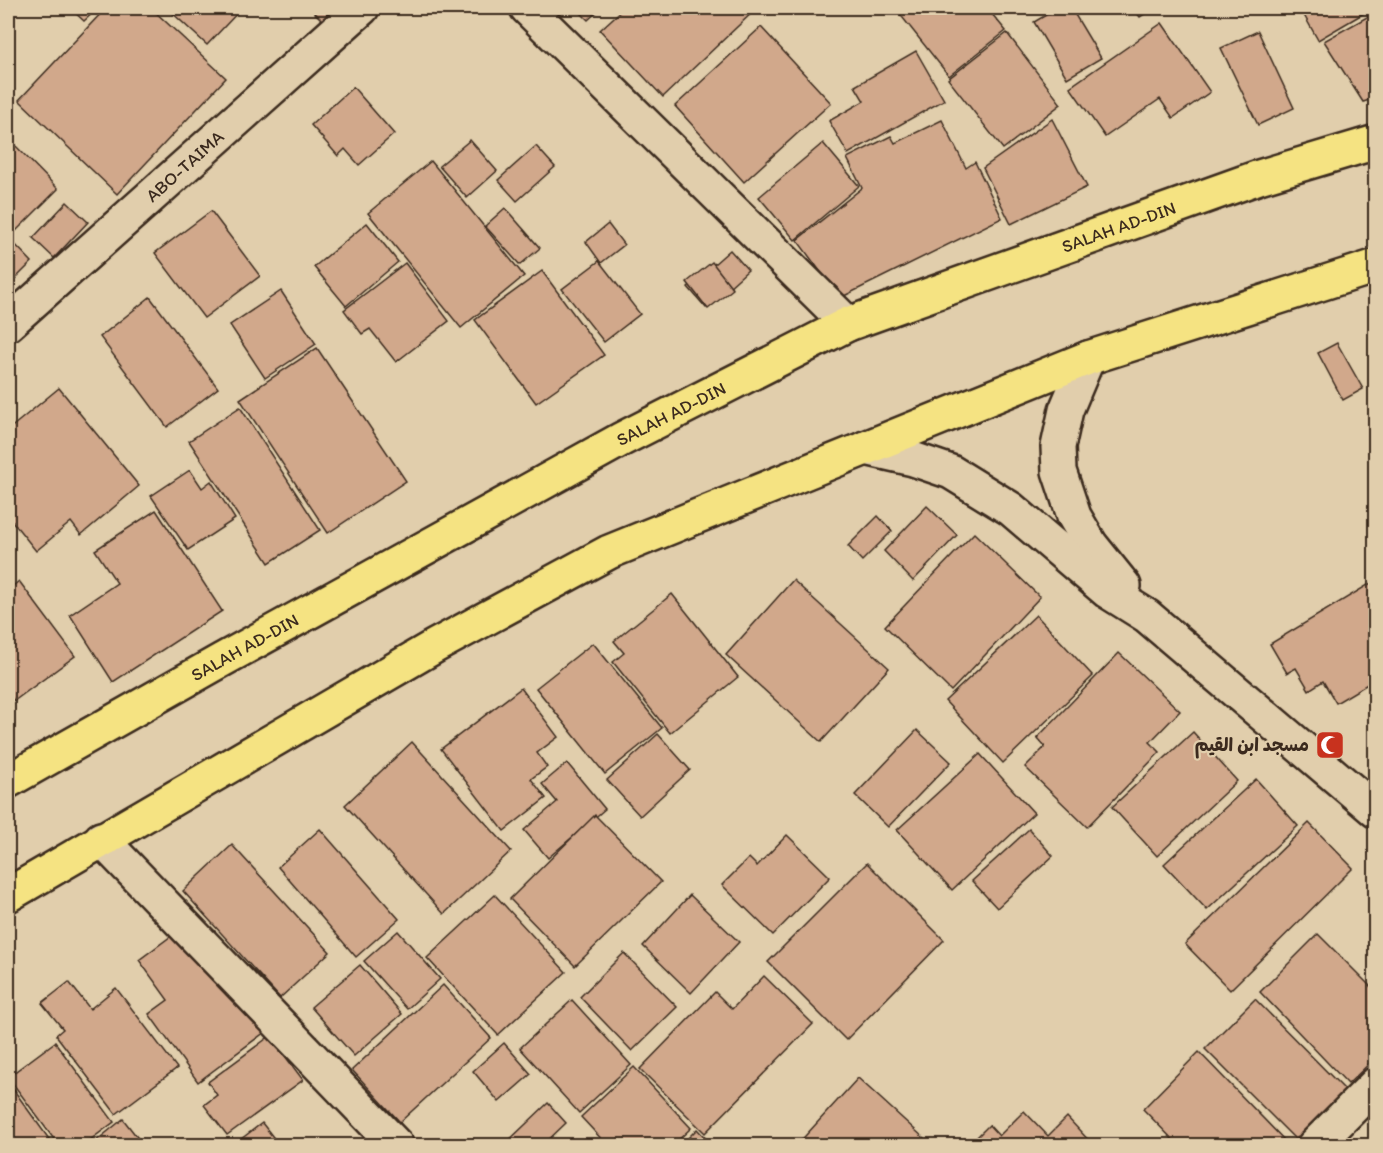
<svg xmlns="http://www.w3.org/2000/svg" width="1383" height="1153" viewBox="0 0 1383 1153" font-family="Itim,'Playpen Sans Arabic',sans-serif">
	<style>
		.building { fill: #d1a88b; stroke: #3b2a1e; stroke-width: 1.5 }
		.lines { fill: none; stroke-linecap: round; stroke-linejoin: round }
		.minor-casing { stroke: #3b2a1e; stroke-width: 38 }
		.highway-casing { stroke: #3b2a1e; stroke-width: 38 }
		.minor { stroke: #e1ceac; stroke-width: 33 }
		.highway { stroke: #f5e382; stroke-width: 33 }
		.labels { text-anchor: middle; stroke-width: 4.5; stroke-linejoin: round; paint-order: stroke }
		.street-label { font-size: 18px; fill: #3b2a1e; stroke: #e1ceac }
		.poi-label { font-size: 18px; font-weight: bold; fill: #3b2a1e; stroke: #e1ceac; text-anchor: end }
	</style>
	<rect width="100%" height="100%" fill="#e1ceac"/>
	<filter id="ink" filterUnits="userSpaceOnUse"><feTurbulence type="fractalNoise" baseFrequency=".0167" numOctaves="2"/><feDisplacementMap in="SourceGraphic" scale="12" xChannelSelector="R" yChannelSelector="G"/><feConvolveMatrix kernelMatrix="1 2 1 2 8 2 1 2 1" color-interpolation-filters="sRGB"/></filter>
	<g filter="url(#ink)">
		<!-- building -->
		<g class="building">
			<polygon points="70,8 98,8 84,21"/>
			<polygon points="106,8 151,8 226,78 117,194 19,100"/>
			<polygon points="167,8 242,8 207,45"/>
			<polygon points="310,8 339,8 324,22"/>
			<polygon points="576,8 601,8 588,20"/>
			<polygon points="624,8 757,8 663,97 600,30"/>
			<polygon points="895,8 987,8 1006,31 949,76"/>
			<polygon points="1058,8 1071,8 1101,58 1067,78 1034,22"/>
			<polygon points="1133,8 1154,8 1140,17"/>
			<polygon points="1300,8 1370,8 1371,9 1318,40"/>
			<polygon points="1376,12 1376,98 1363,102 1324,41"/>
			<polygon points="1162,23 1210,92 1173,118 1160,99 1105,137 1070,87"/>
			<polygon points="761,27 831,103 744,182 675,106"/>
			<polygon points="1258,31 1294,108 1258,125 1221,48"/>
			<polygon points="1007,33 1061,104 1003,149 948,79"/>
			<polygon points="916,51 944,100 848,154 829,121 864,101 855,86"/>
			<polygon points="353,87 394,134 359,165 345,149 338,156 311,125"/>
			<polygon points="1052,119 1087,187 1011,224 983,168"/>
			<polygon points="942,120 966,168 975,162 1002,218 840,298 797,240 862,188 847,158 891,136 895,143"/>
			<polygon points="8,138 58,189 16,231 8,223"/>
			<polygon points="470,140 497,171 467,198 439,166"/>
			<polygon points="823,143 859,186 795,240 759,197"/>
			<polygon points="536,146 555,167 517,201 498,180"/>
			<polygon points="431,161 524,276 461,328 368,213"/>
			<polygon points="67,202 88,222 54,258 33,238"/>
			<polygon points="505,208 540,248 520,265 485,226"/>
			<polygon points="211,211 260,276 204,318 155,253"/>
			<polygon points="367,223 398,262 346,306 314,267"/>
			<polygon points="608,224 624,245 601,263 586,242"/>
			<polygon points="8,237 32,262 8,286"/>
			<polygon points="730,250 748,270 706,308 688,287"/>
			<polygon points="599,261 640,314 604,342 562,289"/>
			<polygon points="712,262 733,289 708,309 687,282"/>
			<polygon points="405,263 449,321 396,362 370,329 362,334 344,310"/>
			<polygon points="542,271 604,355 536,403 475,320"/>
			<polygon points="281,291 316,344 265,378 230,325"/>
			<polygon points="150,297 218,388 167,427 100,337"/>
			<polygon points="1337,343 1363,389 1343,400 1318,353"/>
			<polygon points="317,348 406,481 328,533 240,399"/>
			<polygon points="59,388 139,486 81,535 71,522 36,551 8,516 8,430"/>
			<polygon points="240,407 320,530 269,563 189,441"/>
			<polygon points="190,470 202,488 211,481 235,519 188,550 151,496"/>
			<polygon points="927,506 957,535 913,581 884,551"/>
			<polygon points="156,510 222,611 113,682 70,615 117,583 95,550"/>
			<polygon points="878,516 892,531 862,561 848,546"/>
			<polygon points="974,533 1040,597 951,691 885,626"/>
			<polygon points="793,580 889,668 821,742 726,655"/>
			<polygon points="1376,580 1376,679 1336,703 1323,681 1309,690 1296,668 1287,673 1270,644"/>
			<polygon points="19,581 75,656 14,701 8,692 8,590"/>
			<polygon points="672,594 738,677 670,733 613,662 624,653 614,641"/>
			<polygon points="1036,615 1093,676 1003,763 945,701"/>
			<polygon points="593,643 662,728 605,774 536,688"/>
			<polygon points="1119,653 1180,711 1150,742 1160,752 1087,827 1025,767 1045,747 1037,738"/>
			<polygon points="521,688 558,737 537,753 547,767 531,779 546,798 504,831 441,749"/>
			<polygon points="917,730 951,762 888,827 855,795"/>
			<polygon points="1193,732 1237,781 1157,856 1112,807"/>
			<polygon points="658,734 690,770 640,816 607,780"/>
			<polygon points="412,742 511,851 444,914 345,805"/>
			<polygon points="980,754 1034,813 952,890 897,830"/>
			<polygon points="567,763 605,809 548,858 524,830 557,802 542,784"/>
			<polygon points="1256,779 1298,826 1207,910 1164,864"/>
			<polygon points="595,815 661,882 575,966 510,899"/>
			<polygon points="1309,823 1353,868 1230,990 1185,944"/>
			<polygon points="320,829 399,919 356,957 278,867"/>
			<polygon points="1029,829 1053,856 997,908 972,881"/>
			<polygon points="787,835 830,877 773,935 722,885 749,858 757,866"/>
			<polygon points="232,845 330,952 280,998 183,891"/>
			<polygon points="867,863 944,940 846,1040 768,962"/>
			<polygon points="495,895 566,972 498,1035 427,958"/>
			<polygon points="690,895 739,942 691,993 643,946"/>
			<polygon points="186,925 265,1032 198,1082 149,1014 168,1000 139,960"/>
			<polygon points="398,931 440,979 407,1009 364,961"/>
			<polygon points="1318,934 1376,992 1376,1057 1348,1084 1260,992"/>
			<polygon points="624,953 677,1007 632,1051 580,997"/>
			<polygon points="360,965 402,1014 354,1056 311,1007"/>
			<polygon points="764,976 813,1024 705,1133 640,1069 715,992 732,1009"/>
			<polygon points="69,982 90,1009 116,988 177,1068 116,1114 56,1035 63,1029 42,1003"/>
			<polygon points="443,985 491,1038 400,1122 352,1070"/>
			<polygon points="1255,999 1347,1092 1297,1141 1205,1049"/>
			<polygon points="572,1000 631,1065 579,1113 520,1048"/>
			<polygon points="270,1036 303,1080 227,1135 204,1105 217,1095 208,1082"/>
			<polygon points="55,1042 114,1122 82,1146 59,1146 8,1077"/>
			<polygon points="504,1043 531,1074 499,1102 473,1071"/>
			<polygon points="1199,1052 1290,1146 1179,1146 1143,1109"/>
			<polygon points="634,1067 691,1128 672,1146 608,1146 581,1117"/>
			<polygon points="858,1078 925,1139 919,1146 796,1146"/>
			<polygon points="8,1082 54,1146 8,1146"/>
			<polygon points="548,1103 566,1123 542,1146 503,1146"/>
			<polygon points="1024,1111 1048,1136 1067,1117 1094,1146 968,1146 989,1125 999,1136"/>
			<polygon points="123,1119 144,1146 90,1146"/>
			<polygon points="262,1123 280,1146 232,1146"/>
			<polygon points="697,1129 713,1146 680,1146"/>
		</g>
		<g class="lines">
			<!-- minor casing -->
			<g class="minor-casing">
				<g id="minor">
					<polyline points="527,8 848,324"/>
					<path id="s1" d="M8,324L362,8"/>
					<polyline points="1088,358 1066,410 1058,447 1059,471 1074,516 1091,545 1124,586"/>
					<polyline points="865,448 913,459 951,472 1011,509 1107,591 1147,616 1376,811"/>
					<polyline points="101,839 397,1146"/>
					<polyline points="1314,1146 1376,1084"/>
				</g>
			</g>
			<!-- highway casing -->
			<g class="highway-casing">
				<g id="highway">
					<path id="s2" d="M8,781L222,660L622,439L848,324L1259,177L1376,142"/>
					<polyline points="8,895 435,646 609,552 1088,358 1376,266"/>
				</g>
			</g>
			<!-- minor -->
			<use href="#minor" class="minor"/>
			<!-- highway -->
			<use href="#highway" class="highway"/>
		</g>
	</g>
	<!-- icons -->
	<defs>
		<g id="mosque-square" transform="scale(1.5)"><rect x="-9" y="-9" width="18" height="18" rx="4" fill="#c8321e" stroke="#e1ceac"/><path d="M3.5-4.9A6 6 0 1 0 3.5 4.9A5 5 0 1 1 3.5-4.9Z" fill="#fff"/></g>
	</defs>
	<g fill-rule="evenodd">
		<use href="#mosque-square" x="1330" y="745"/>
	</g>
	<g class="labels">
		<!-- street labels -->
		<g class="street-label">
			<text dy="6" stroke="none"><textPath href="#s1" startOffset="237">ABO-TAIMA</textPath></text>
			<text dy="6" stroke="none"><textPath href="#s2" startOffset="1244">SALAH AD-DIN</textPath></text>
			<text dy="6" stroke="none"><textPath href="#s2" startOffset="758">SALAH AD-DIN</textPath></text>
			<text dy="6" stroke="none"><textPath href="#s2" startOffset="272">SALAH AD-DIN</textPath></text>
		</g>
		<!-- poi labels -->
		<g class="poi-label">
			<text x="1309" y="751">مسجد ابن القيم</text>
		</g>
	</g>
	<!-- margin -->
	<rect width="1383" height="1153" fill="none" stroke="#e1ceac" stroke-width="30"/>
	<rect x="15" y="15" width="1353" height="1123" fill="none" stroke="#3b2a1e" stroke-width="2" filter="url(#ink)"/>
</svg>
